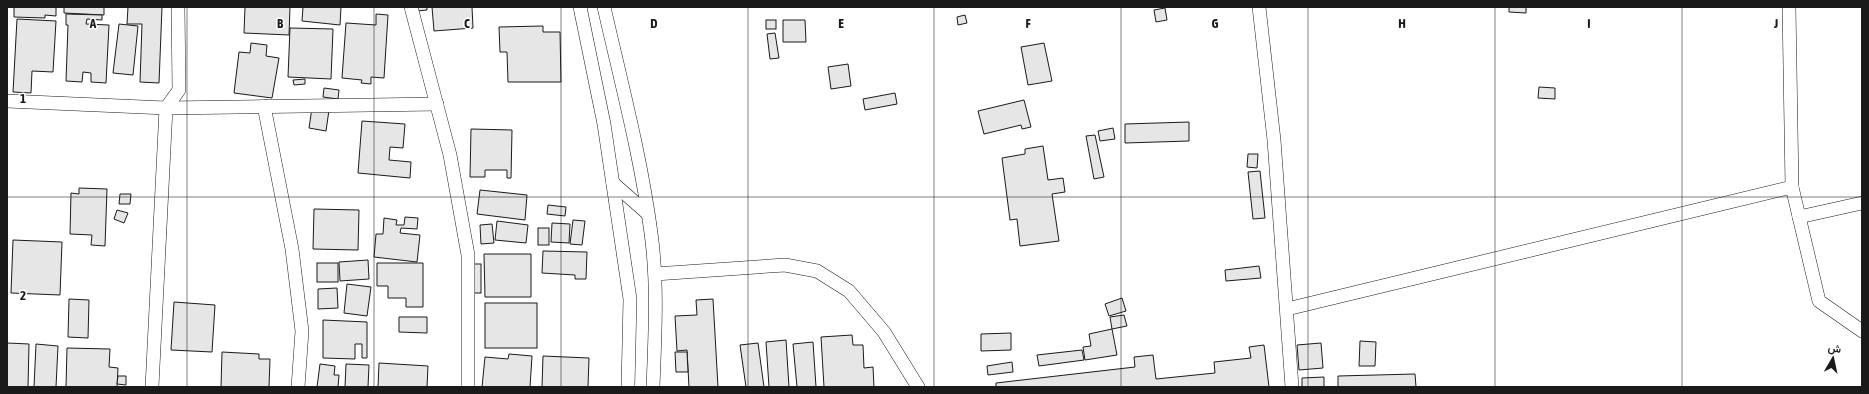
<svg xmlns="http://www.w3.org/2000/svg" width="1869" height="394" viewBox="0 0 1869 394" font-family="'Asap Condensed',Vazirmatn,sans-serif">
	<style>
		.building { fill: #e6e6e6; stroke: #1a1a1a }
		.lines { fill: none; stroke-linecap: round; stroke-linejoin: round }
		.minor-casing { stroke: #1a1a1a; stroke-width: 14 }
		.minor { stroke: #fff; stroke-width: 13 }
		.grid { fill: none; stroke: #1a1a1a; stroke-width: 1; stroke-opacity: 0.55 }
		.grid-label { font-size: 13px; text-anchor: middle; font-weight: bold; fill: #1a1a1a; stroke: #fff; stroke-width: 3; stroke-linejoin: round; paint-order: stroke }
	</style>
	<rect width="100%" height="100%" fill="#fff"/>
	<!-- building -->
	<g class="building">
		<polygon points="14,7 56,7 56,16 45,15 45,18 14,17"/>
		<polygon points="64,7 104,7 104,15 64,13"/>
		<polygon points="128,7 162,7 159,83 140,82 142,24 127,24"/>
		<polygon points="245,7 290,7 289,35 244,33"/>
		<polygon points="303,7 341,7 340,25 302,21"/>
		<polygon points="417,7 427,7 427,10 417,11"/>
		<polygon points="432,7 472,7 473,28 434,31"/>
		<polygon points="1509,7 1526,7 1526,13 1509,12"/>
		<polygon points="1165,8 1167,20 1156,22 1154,10"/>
		<polygon points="66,14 102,15 102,20 87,19 86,24 109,25 106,83 91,82 91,73 83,72 82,82 66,81 68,25 66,25"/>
		<polygon points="376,14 388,15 384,78 371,77 371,84 361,83 362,80 342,78 346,23 376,25"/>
		<polygon points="965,15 967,23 958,25 957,17"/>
		<polygon points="17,19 56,21 53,72 32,71 31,93 13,92"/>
		<rect x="766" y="20" width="10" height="9"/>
		<polygon points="783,20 805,20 806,42 783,42"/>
		<polygon points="119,24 138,26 133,75 113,73"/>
		<polygon points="543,26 543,32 560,32 561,82 508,82 507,52 500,52 499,27"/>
		<polygon points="290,28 333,29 331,79 288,77"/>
		<polygon points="775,33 779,58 770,59 767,34"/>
		<polygon points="251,43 267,45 266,56 279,58 272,98 234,93 239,52 250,53"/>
		<polygon points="1044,43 1052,81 1028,85 1021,47"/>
		<polygon points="848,64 851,86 831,89 828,67"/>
		<polygon points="305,79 305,84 294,85 293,80"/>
		<polygon points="1539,87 1555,88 1555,99 1538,98"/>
		<polygon points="324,88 339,90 338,99 323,97"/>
		<polygon points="895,93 897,104 865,110 863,99"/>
		<polygon points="1024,100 1031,127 1022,129 1021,125 984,134 978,111"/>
		<polygon points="312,108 329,110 326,131 309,128"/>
		<polygon points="362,121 405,124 403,148 390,147 389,160 411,162 410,178 358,173"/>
		<polygon points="1189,122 1189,141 1125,143 1125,124"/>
		<polygon points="1113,128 1115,139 1100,141 1098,131"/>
		<polygon points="471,129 512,130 511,178 507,178 507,170 485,170 485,177 470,177"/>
		<polygon points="1095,135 1104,177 1094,179 1086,136"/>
		<polygon points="1043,146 1048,180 1063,178 1065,192 1052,194 1059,241 1020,246 1017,219 1010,220 1002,158 1025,154 1025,149"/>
		<polygon points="1248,154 1258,154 1257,168 1247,167"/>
		<polygon points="1260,171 1265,218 1253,219 1248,172"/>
		<polygon points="79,188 107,189 105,246 91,245 92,235 70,234 71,193 79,194"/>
		<polygon points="480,190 527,195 525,220 477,214"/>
		<polygon points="120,194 131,194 130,204 119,204"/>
		<polygon points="548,205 566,207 565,216 547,214"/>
		<polygon points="314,209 359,210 358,250 313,249"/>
		<polygon points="117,210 128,213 124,223 114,219"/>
		<polygon points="405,217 418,218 417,229 401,228 400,233 420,235 417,262 374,257 376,234 383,234 384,218 397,220 396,225 404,225"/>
		<polygon points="573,220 585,221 582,245 570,244"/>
		<polygon points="497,221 528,225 526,243 495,240"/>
		<polygon points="552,223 570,224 569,243 551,242"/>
		<polygon points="492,224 494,243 481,244 480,225"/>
		<rect x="538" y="228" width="11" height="17"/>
		<polygon points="13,240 62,242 60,295 11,293"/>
		<polygon points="543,251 587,252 586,279 575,279 575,275 542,273"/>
		<polygon points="484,254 531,254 531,297 485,297"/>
		<polygon points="368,260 369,279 340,281 339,262"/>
		<rect x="317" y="263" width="21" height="19"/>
		<polygon points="377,263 423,263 423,307 406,307 406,298 388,298 388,286 377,286"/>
		<rect x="473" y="264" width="8" height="29"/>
		<polygon points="1259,266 1261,278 1226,281 1225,270"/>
		<polygon points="347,284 371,287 367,316 344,313"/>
		<polygon points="337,288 338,308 318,309 318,289"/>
		<polygon points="1122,298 1126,311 1109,316 1105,304"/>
		<polygon points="69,299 89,300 88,338 68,337"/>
		<polygon points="713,299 718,387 689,387 687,350 677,351 675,316 697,315 696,300"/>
		<polygon points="174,302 215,305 212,352 171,350"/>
		<rect x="485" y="303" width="52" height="45"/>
		<polygon points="1124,315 1127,326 1112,329 1110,317"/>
		<polygon points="399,317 427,317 427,333 399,332"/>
		<polygon points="323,320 367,322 367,358 362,358 362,344 355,344 355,359 323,358"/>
		<polygon points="1112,329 1117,355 1085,360 1083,347 1091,346 1089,334"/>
		<polygon points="1011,333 1011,350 981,351 981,334"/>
		<polygon points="852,335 853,345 863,345 864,368 873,367 874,387 824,387 821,337"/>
		<polygon points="786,340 789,387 769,387 766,342"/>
		<polygon points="1360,341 1376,342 1375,366 1359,366"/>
		<polygon points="813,342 816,387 797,387 793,344"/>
		<polygon points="7,343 29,344 28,387 7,387"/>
		<polygon points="758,343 764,387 746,387 740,345"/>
		<polygon points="1321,343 1323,368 1299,370 1297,345"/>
		<polygon points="36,344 58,346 56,387 34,387"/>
		<polygon points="1264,345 1269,387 996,387 996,383 1135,367 1134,357 1153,355 1156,379 1215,373 1214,362 1251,358 1249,347"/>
		<polygon points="67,348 110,349 109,367 118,368 117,387 66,387"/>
		<polygon points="1082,350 1084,360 1039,366 1037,355"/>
		<polygon points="222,352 259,354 259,359 270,359 269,387 221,387"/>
		<polygon points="675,352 687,352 688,372 676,372"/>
		<polygon points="509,354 532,356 530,387 482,387 485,357 508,359"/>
		<polygon points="543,356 589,358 588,387 542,387"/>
		<polygon points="1012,362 1013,372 988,375 987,366"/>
		<polygon points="379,363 428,366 427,387 378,387"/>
		<polygon points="320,364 335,366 334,375 339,375 338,387 317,387"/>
		<polygon points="346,364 369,365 368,387 345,387"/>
		<polygon points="1415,374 1416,387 1338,387 1338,376"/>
		<polygon points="118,376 126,376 126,385 117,384"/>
		<polygon points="1324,377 1324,387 1302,387 1302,378"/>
	</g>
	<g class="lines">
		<!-- minor casing -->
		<g class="minor-casing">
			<g id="minor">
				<polyline points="411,7 450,155 468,255 468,387"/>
				<polyline points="580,7 604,124 630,299 628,387"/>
				<path d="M604,7C621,82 641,157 651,233C658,284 655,335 653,387"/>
				<polyline points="1259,7 1274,140 1292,387"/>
				<polyline points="1789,7 1792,187"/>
				<polyline points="7,101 166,108 437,104"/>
				<polyline points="264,106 292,249 302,331 298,387"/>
				<polyline points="613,183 647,213"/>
				<polyline points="1799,217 1862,203"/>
				<polyline points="655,274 785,265 817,271 849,291 884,332 918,387"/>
				<polyline points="1287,309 1792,187 1819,301 1862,331"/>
				<polyline points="152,387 166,108 179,90 178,7"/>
			</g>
		</g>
		<!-- minor -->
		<use href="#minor" class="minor"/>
	</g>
	<!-- grid -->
	<path class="grid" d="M187,7V387M374,7V387M561,7V387M748,7V387M934,7V387M1121,7V387M1308,7V387M1495,7V387M1682,7V387M7,197H1862"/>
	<g class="grid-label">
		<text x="93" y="28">A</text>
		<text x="280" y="28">B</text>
		<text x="467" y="28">C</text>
		<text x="654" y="28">D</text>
		<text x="841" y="28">E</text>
		<text x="1028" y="28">F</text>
		<text x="1215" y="28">G</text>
		<text x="1402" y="28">H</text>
		<text x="1589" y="28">I</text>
		<text x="1776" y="28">J</text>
		<text x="23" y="103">1</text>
		<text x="23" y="300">2</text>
	</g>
	<!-- border -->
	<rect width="1869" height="394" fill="none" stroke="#1a1a1a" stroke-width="16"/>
	<!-- north arrow -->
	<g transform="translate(1833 358) rotate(9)" stroke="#ffffff" stroke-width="3" paint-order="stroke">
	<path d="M0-3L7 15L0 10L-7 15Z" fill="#1a1a1a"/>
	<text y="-6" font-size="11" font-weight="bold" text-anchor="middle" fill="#1a1a1a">ش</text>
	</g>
</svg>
